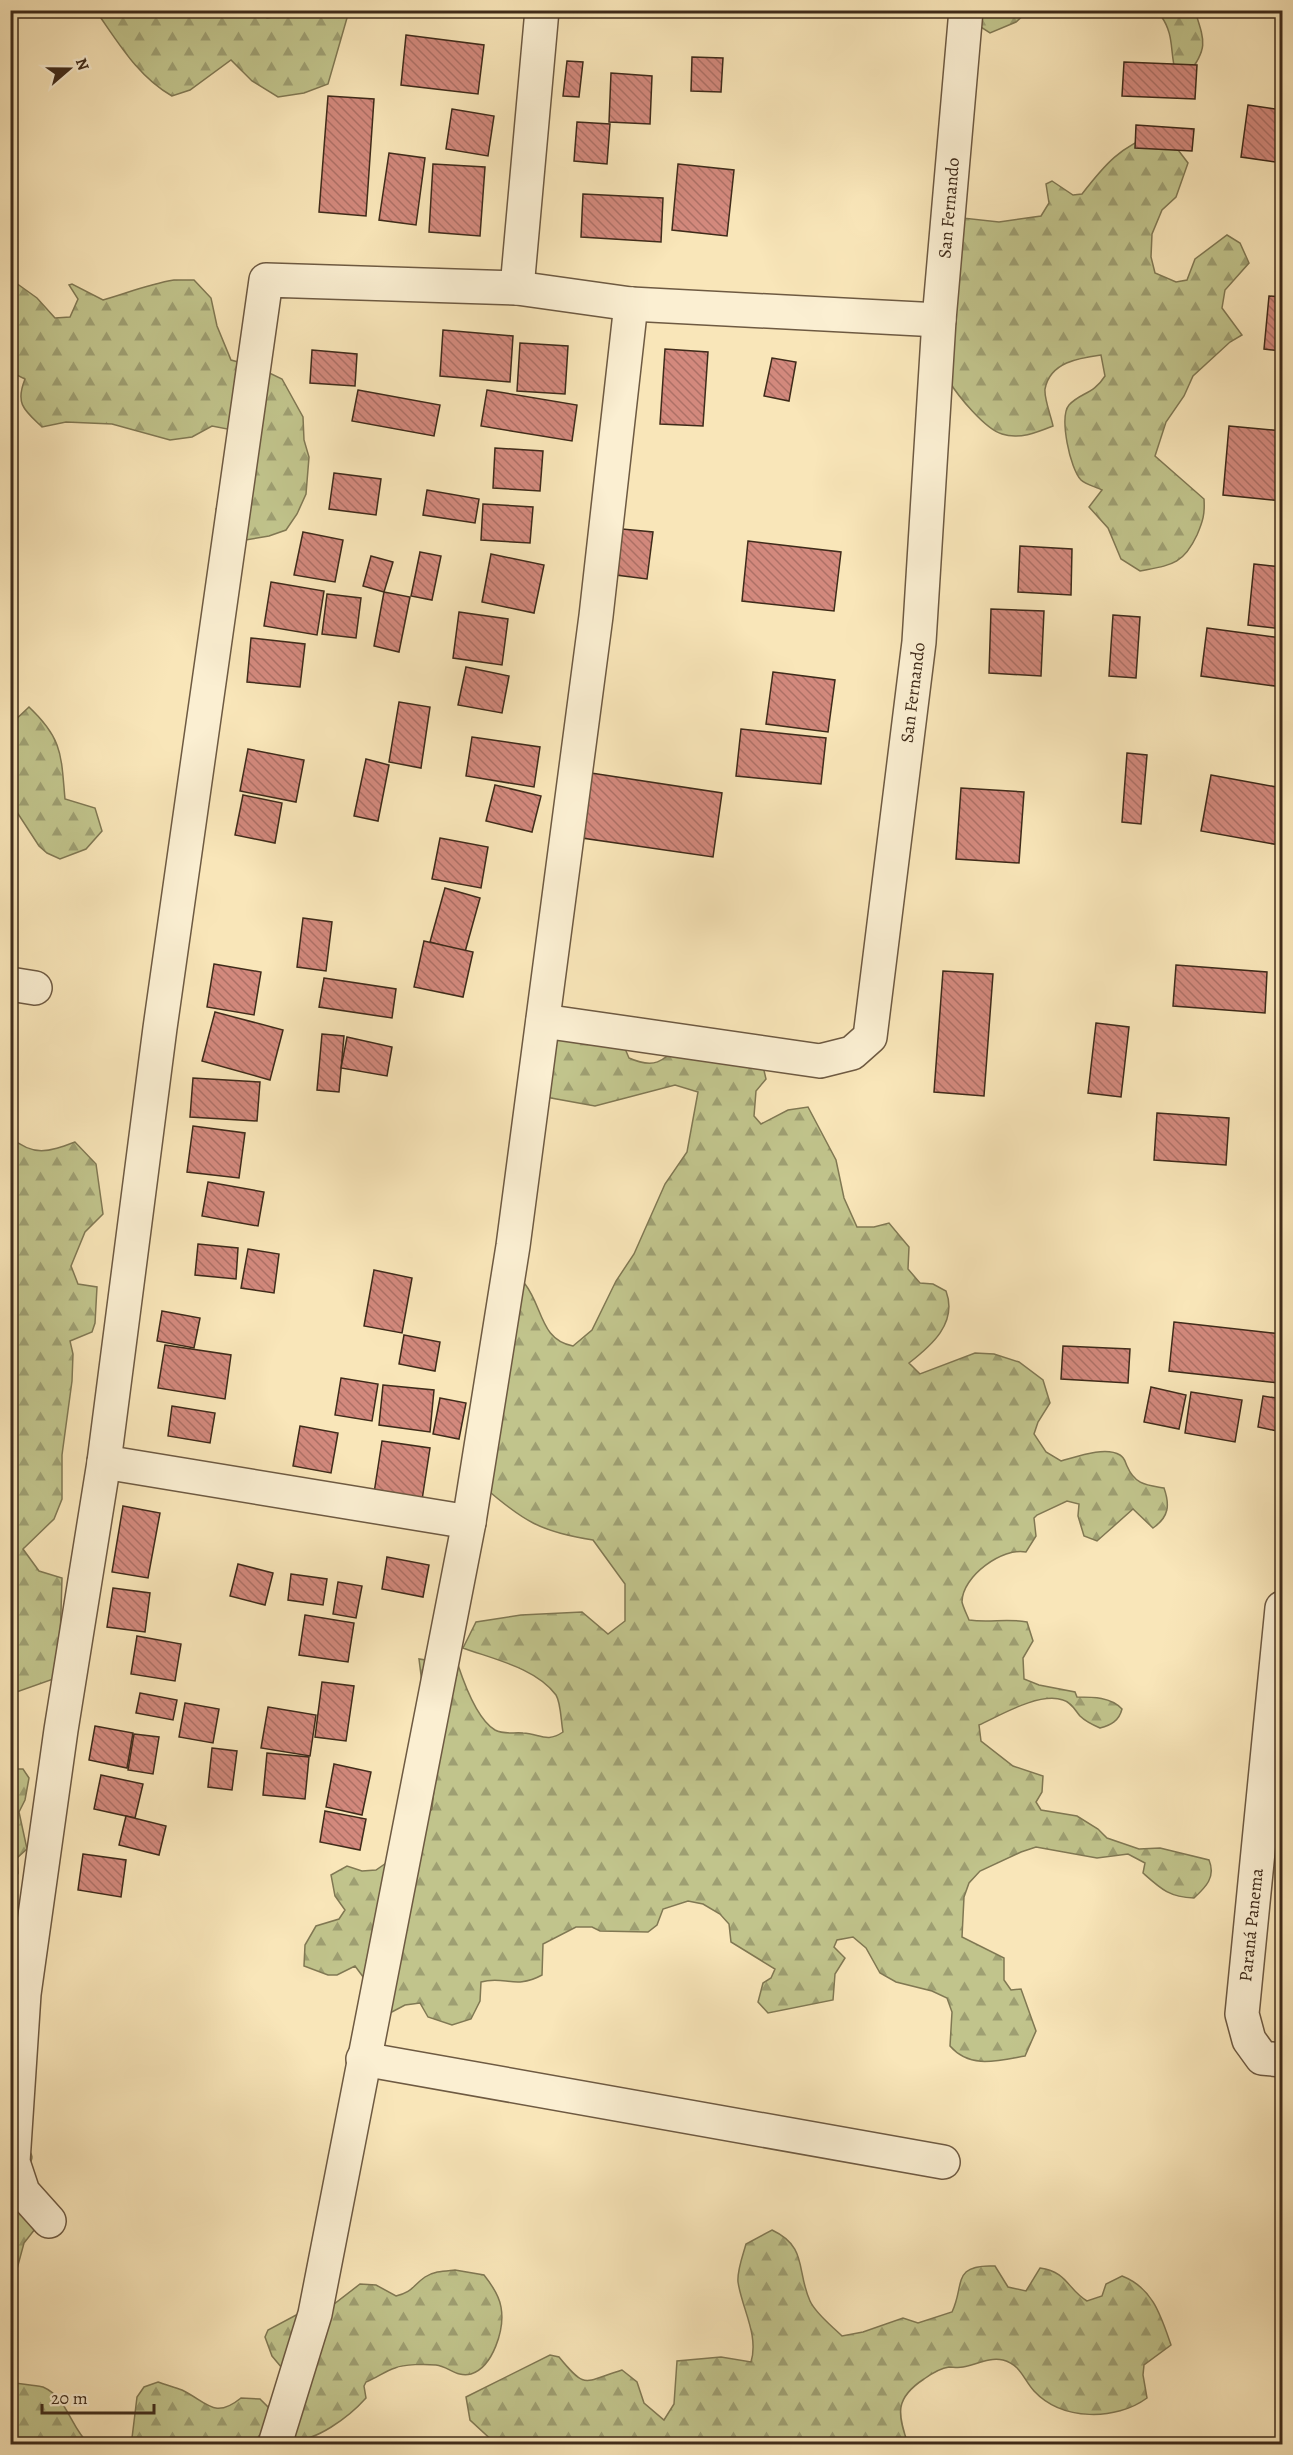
<svg xmlns="http://www.w3.org/2000/svg" width="1293" height="2455" viewBox="0 0 1293 2455" font-family="Alegreya,serif">
	<style>
		.forest { fill: url(#forest-firs); stroke: #807853; stroke-width: 1.5 }
		.building { fill: url(#building-back-hatch); stroke: #3f2b1a; stroke-width: 1.5 }
		.lines { fill: none; stroke-linecap: round; stroke-linejoin: round }
		.minor-casing { stroke: #6e5a42; stroke-width: 36 }
		.minor { stroke: #fbefd2; stroke-width: 33 }
		.labels { text-anchor: middle; stroke-width: 5; stroke-linejoin: round; paint-order: stroke }
		.street-label { font-size: 18px; fill: #3f2b1a; stroke: #fbefd2 }
	</style>
	<defs>
		<pattern id="forest-firs" width="22" height="20" patternUnits="userSpaceOnUse" patternTransform="scale(1.5)"><rect width="22" height="20" fill="#c1c48c"/><path d="M5 1l3.5 6h-7zM16 11l3.5 6h-7z" fill="#9e9f72"/></pattern>
		<pattern id="building-back-hatch" width="6" height="6" patternUnits="userSpaceOnUse" patternTransform="scale(1.5)"><rect width="6" height="6" fill="#d3897d"/><path d="M-1 5l2 2M0 0l6 6M5-1l2 2" fill="none" stroke="#ad7066"/></pattern>
	</defs>
	<rect width="100%" height="100%" fill="#f9e6b9"/>
	<filter id="stains"><feTurbulence type="fractalNoise" baseFrequency=".00333" numOctaves="4"/><feColorMatrix values="0 0 0 0 .2 0 0 0 0 .09 0 0 0 0 .02 0 0 0 .5 -.17"/></filter>
	<radialGradient id="worn" r=".72"><stop offset=".6" stop-color="#630" stop-opacity="0"/><stop offset="1" stop-color="#630" stop-opacity=".3"/></radialGradient>
	<!-- forest -->
	<g class="forest">
		<path d="M262,10L267,18L287,15L296,11H349L328,84L304,93L278,97L252,81L231,60L190,90L172,96C138,77 118,42 96,11Z"/>
		<polygon points="970,11 1028,11 1016,22 990,33 973,22"/>
		<path d="M1130,11H1195C1205,42 1208,48 1188,75L1175,70C1170,50 1174,34 1161,16H1138Z"/>
		<path d="M1157,133L1169,138L1188,163L1176,197L1162,210L1152,234L1151,257L1155,273L1176,282L1187,280L1195,259L1227,235L1240,243L1249,263L1225,290L1222,308L1242,335L1230,342L1193,376L1184,396L1166,422L1155,456L1204,499C1205,514 1203,521 1197,535C1183,565 1171,565 1140,571L1121,559L1108,528L1089,507L1102,490C1096,487 1085,484 1081,480C1070,469 1059,417 1069,405C1081,392 1093,395 1105,376L1101,355C1079,358 1050,362 1045,389C1044,399 1051,416 1053,426C1038,432 1019,440 1002,434C985,429 958,396 949,381L963,218L999,222L1041,216L1049,203L1046,184L1052,181L1073,195L1082,194C1106,163 1120,147 1157,133Z"/>
		<path d="M174,280H194L211,298L217,326L231,360L257,367L282,379L303,417L304,440L309,457L306,494L297,514L286,530L269,536L228,543L216,509L235,492L233,430L212,426L192,437L170,440L112,424L66,422L42,427C24,410 15,404 25,379L11,372L10,284L16,283L37,298L55,318L70,317L78,299L69,285L72,284L103,300C127,293 149,284 174,280Z"/>
		<path d="M29,707C63,739 61,755 65,799L95,808L102,831L86,849L60,859L47,853L39,846L11,803L13,742L11,724Z"/>
		<path d="M529,1021L623,1044L629,1058C654,1069 663,1062 680,1044L762,1062L766,1079L756,1091L754,1116L761,1124L788,1110L808,1107L836,1160L844,1198L857,1227H874L889,1223L909,1247L908,1269L920,1283L933,1284L946,1291C958,1323 931,1346 909,1363L920,1374L975,1353L994,1354L1019,1362L1043,1380L1050,1403L1038,1422L1034,1434L1046,1452L1061,1461C1076,1457 1105,1446 1120,1455C1125,1458 1125,1462 1127,1466C1135,1485 1147,1485 1164,1488C1170,1505 1169,1517 1153,1528L1133,1509L1097,1541L1084,1536L1078,1516L1079,1504L1067,1501L1037,1515L1034,1518L1036,1536L1026,1552C1003,1547 962,1576 962,1602C963,1607 967,1615 969,1620C991,1623 1006,1618 1027,1622L1033,1641L1023,1658L1024,1679L1039,1685L1075,1692L1077,1697C1093,1697 1111,1697 1122,1709C1119,1721 1111,1725 1100,1728C1093,1725 1086,1722 1080,1716C1075,1710 1071,1702 1063,1700C1039,1692 1001,1715 979,1725L981,1741L1013,1766L1043,1776L1042,1792L1036,1802L1041,1810L1077,1816L1098,1829L1107,1838L1139,1849L1160,1848L1209,1860C1216,1877 1206,1887 1194,1898C1169,1897 1161,1889 1143,1873L1145,1863L1128,1854L1097,1858L1036,1847L1021,1852L980,1871L969,1883L964,1897L962,1937L1004,1958V1980L1011,1990L1021,1989L1036,2031L1025,2056C997,2061 970,2069 950,2046L952,2012L947,1998L932,1991L896,1982L880,1973L866,1948L853,1937L837,1940L834,1947L845,1958L835,1974L833,2000L768,2013L758,2002L763,1983L771,1978L775,1969L731,1942L729,1924L720,1914L703,1904L688,1901L663,1909L657,1925L648,1932L600,1931L592,1927H576L543,1944L542,1975C515,1990 504,1975 481,1982L480,2001L471,2019L452,2025L428,2017L420,2003L405,2005L390,2013L355,1966L337,1975H328L304,1966L305,1945L316,1926L339,1919L345,1910L335,1896L331,1875L347,1866L362,1871L376,1870L389,1861L432,1809L436,1769L428,1732L419,1659L458,1665C464,1683 478,1720 495,1730C504,1735 514,1732 523,1733C540,1734 547,1743 563,1732C561,1722 561,1703 556,1695C536,1668 493,1659 463,1648L476,1622L521,1615L582,1612L608,1634L625,1621V1584L593,1540C541,1532 523,1521 484,1487L521,1284H525C543,1307 540,1340 573,1346L592,1330L616,1281L634,1254L665,1184L687,1152L698,1092L675,1085L595,1106L551,1098L530,1085Z"/>
		<path d="M10,1137C34,1157 48,1152 75,1142L96,1164L103,1214L85,1232L71,1266L78,1284L97,1287L95,1323L92,1332L70,1341L73,1354L72,1381L62,1455V1499L54,1519L23,1549L39,1571L62,1578L59,1677L11,1694Z"/>
		<polygon points="11,1769 23,1769 29,1778 25,1800 19,1812 27,1849 17,1858 18,1873 11,1889"/>
		<path d="M10,2144L25,2145C39,2161 28,2160 25,2176C23,2191 32,2214 35,2229L24,2243L17,2269L11,2276Z"/>
		<path d="M772,2230C808,2247 796,2270 810,2301C816,2314 832,2326 842,2336L863,2332L903,2318L918,2323L952,2312C965,2285 951,2264 995,2266L1008,2287L1026,2291L1040,2268C1068,2272 1067,2289 1087,2301L1102,2296L1106,2284L1122,2276C1153,2288 1161,2316 1171,2345L1144,2365L1143,2375L1147,2398C1116,2421 1062,2421 1034,2391C1023,2379 1021,2365 1003,2360C988,2357 976,2365 963,2367C958,2368 953,2367 949,2367C941,2368 931,2374 924,2379C895,2398 897,2413 908,2444H496L470,2420L466,2397L550,2355L559,2357C586,2390 583,2382 622,2370L637,2382L644,2403L664,2420L674,2404L677,2361L721,2357L751,2362C759,2335 742,2309 738,2282C737,2270 743,2255 746,2244Z"/>
		<path d="M455,2270L484,2275C492,2285 499,2295 501,2307C505,2329 493,2367 471,2374C457,2378 448,2366 436,2365C426,2364 404,2364 395,2368C385,2371 377,2378 366,2382L364,2386L366,2398C350,2416 314,2444 289,2440L282,2368L272,2356L265,2337L268,2330L298,2314L325,2311L360,2284L376,2285L396,2296C413,2292 412,2286 425,2277C434,2271 445,2271 455,2270Z"/>
		<path d="M11,2382C19,2384 39,2386 43,2387C68,2398 70,2427 89,2444H11Z"/>
		<path d="M158,2382C166,2385 174,2387 182,2390C207,2402 214,2420 241,2398L260,2399L268,2407L272,2419L256,2440L257,2444H126L132,2438L137,2397L144,2387Z"/>
	</g>
	<!-- building -->
	<g class="building">
		<polygon points="406,35 484,45 478,94 401,85"/>
		<polygon points="692,57 723,58 721,92 691,91"/>
		<polygon points="567,61 583,62 579,97 563,96"/>
		<polygon points="1124,62 1197,65 1195,99 1122,96"/>
		<polygon points="611,73 652,76 650,124 609,122"/>
		<polygon points="328,96 374,99 366,216 319,212"/>
		<polygon points="1248,105 1282,110 1282,163 1241,157"/>
		<polygon points="452,109 494,116 488,156 446,149"/>
		<polygon points="577,122 610,124 607,164 574,161"/>
		<polygon points="1136,125 1194,129 1192,151 1135,148"/>
		<polygon points="389,153 425,158 416,225 379,220"/>
		<polygon points="433,164 485,167 480,236 429,232"/>
		<polygon points="678,164 734,170 727,236 672,230"/>
		<polygon points="583,194 663,198 661,242 581,237"/>
		<polygon points="1269,296 1282,297 1282,351 1264,349"/>
		<polygon points="443,330 513,336 510,382 440,376"/>
		<polygon points="520,343 568,346 565,394 517,391"/>
		<polygon points="665,349 708,352 703,426 660,424"/>
		<polygon points="312,350 357,354 355,386 310,383"/>
		<polygon points="772,358 796,362 789,401 764,396"/>
		<polygon points="358,390 440,405 434,436 352,421"/>
		<polygon points="487,390 577,405 572,441 481,426"/>
		<polygon points="1229,426 1282,431 1282,501 1223,495"/>
		<polygon points="495,448 543,451 540,491 493,488"/>
		<polygon points="334,473 381,479 376,515 329,509"/>
		<polygon points="427,490 479,499 475,523 423,515"/>
		<polygon points="483,504 533,507 530,543 481,540"/>
		<polygon points="622,529 653,532 647,579 616,575"/>
		<polygon points="303,532 343,540 335,582 294,575"/>
		<polygon points="748,541 841,552 834,611 742,601"/>
		<polygon points="1020,546 1072,549 1071,595 1018,592"/>
		<polygon points="420,552 441,556 432,600 411,596"/>
		<polygon points="491,554 544,565 534,613 482,602"/>
		<polygon points="371,556 393,562 384,592 363,586"/>
		<polygon points="1254,564 1282,567 1282,629 1248,625"/>
		<polygon points="271,582 324,591 317,635 264,626"/>
		<polygon points="384,592 410,597 399,652 374,646"/>
		<polygon points="327,594 361,598 356,638 322,634"/>
		<polygon points="991,609 1044,611 1041,676 989,673"/>
		<polygon points="459,612 508,619 502,665 453,658"/>
		<polygon points="1113,615 1140,617 1136,678 1109,676"/>
		<polygon points="1207,628 1282,638 1282,687 1201,676"/>
		<polygon points="251,638 305,644 300,687 247,682"/>
		<polygon points="466,667 509,676 502,713 458,705"/>
		<polygon points="773,672 835,680 828,732 766,724"/>
		<polygon points="399,702 430,707 421,768 389,762"/>
		<polygon points="741,729 826,738 821,784 736,776"/>
		<polygon points="472,737 540,747 534,787 466,776"/>
		<polygon points="248,749 304,760 296,802 240,791"/>
		<polygon points="1127,753 1147,755 1141,824 1122,822"/>
		<polygon points="366,759 389,765 378,821 354,816"/>
		<polygon points="591,773 722,793 713,857 582,838"/>
		<polygon points="1211,775 1282,788 1282,826 1279,845 1201,831"/>
		<polygon points="495,785 541,796 532,832 486,821"/>
		<polygon points="961,788 1024,792 1019,863 956,859"/>
		<polygon points="243,795 282,803 275,843 235,835"/>
		<polygon points="440,838 488,847 481,888 432,879"/>
		<polygon points="445,888 480,898 465,952 430,942"/>
		<polygon points="303,918 332,922 326,971 297,967"/>
		<polygon points="424,941 473,952 463,997 414,987"/>
		<polygon points="214,964 261,972 254,1015 207,1007"/>
		<polygon points="1176,965 1267,972 1265,1013 1173,1006"/>
		<polygon points="943,971 993,974 984,1096 934,1092"/>
		<polygon points="324,978 396,989 392,1018 319,1007"/>
		<polygon points="215,1012 283,1030 270,1080 202,1061"/>
		<polygon points="1096,1023 1129,1027 1121,1097 1088,1093"/>
		<polygon points="322,1034 344,1036 339,1092 317,1090"/>
		<polygon points="347,1037 392,1047 387,1076 341,1068"/>
		<polygon points="193,1078 260,1082 257,1121 190,1117"/>
		<polygon points="1157,1113 1229,1118 1226,1165 1154,1160"/>
		<polygon points="193,1126 245,1133 239,1178 187,1172"/>
		<polygon points="208,1182 264,1192 258,1226 202,1216"/>
		<polygon points="198,1244 238,1248 236,1279 195,1275"/>
		<polygon points="248,1249 279,1254 274,1293 241,1288"/>
		<polygon points="374,1270 412,1278 402,1333 364,1326"/>
		<polygon points="162,1311 200,1318 194,1348 157,1341"/>
		<polygon points="1174,1322 1282,1334 1278,1383 1169,1371"/>
		<polygon points="404,1335 440,1342 435,1371 399,1364"/>
		<polygon points="165,1345 231,1355 225,1399 158,1388"/>
		<polygon points="1063,1346 1130,1349 1128,1383 1061,1379"/>
		<polygon points="341,1378 378,1384 372,1421 335,1415"/>
		<polygon points="383,1385 434,1390 430,1432 379,1425"/>
		<polygon points="1151,1387 1186,1395 1179,1429 1144,1422"/>
		<polygon points="1191,1392 1242,1400 1235,1442 1185,1433"/>
		<polygon points="1263,1396 1282,1399 1282,1432 1258,1427"/>
		<polygon points="440,1398 466,1403 459,1439 433,1434"/>
		<polygon points="172,1406 215,1413 210,1443 168,1436"/>
		<polygon points="300,1426 338,1433 331,1473 293,1466"/>
		<polygon points="382,1441 430,1448 422,1500 374,1493"/>
		<polygon points="123,1506 160,1513 148,1578 112,1572"/>
		<polygon points="387,1557 429,1565 423,1597 382,1589"/>
		<polygon points="238,1564 273,1573 265,1605 230,1596"/>
		<polygon points="291,1574 327,1579 323,1605 288,1600"/>
		<polygon points="338,1582 362,1586 356,1618 333,1614"/>
		<polygon points="113,1588 150,1593 145,1632 107,1627"/>
		<polygon points="305,1615 354,1623 348,1662 299,1655"/>
		<polygon points="137,1636 181,1644 175,1681 131,1674"/>
		<polygon points="322,1682 354,1686 346,1741 315,1737"/>
		<polygon points="140,1693 177,1700 173,1720 136,1713"/>
		<polygon points="185,1703 219,1709 213,1743 179,1737"/>
		<polygon points="268,1707 316,1715 310,1756 261,1748"/>
		<polygon points="95,1726 133,1733 127,1768 89,1760"/>
		<polygon points="134,1734 159,1737 153,1774 128,1770"/>
		<polygon points="212,1748 237,1751 232,1790 208,1787"/>
		<polygon points="267,1753 309,1757 305,1799 263,1795"/>
		<polygon points="334,1764 371,1772 362,1815 326,1807"/>
		<polygon points="101,1775 143,1784 135,1818 94,1809"/>
		<polygon points="325,1811 366,1819 360,1850 320,1842"/>
		<polygon points="126,1816 166,1826 159,1855 119,1845"/>
		<polygon points="83,1854 126,1860 121,1897 78,1890"/>
	</g>
	<g class="lines">
		<!-- minor casing -->
		<g class="minor-casing">
			<g id="minor">
				<polyline points="517,288 542,10"/>
				<polyline points="10,984 35,988"/>
				<path id="s1" d="M543,1021L820,1061L852,1053L870,1037L919,642L939,320L966,10"/>
				<polyline points="104,1462 469,1522"/>
				<polyline points="1282,1608 1242,2014 1249,2040 1262,2058 1282,2060"/>
				<polyline points="363,2059 943,2162"/>
				<polyline points="49,2221 23,2192 13,2162 24,1994 61,1730 104,1462 160,1028 266,280 517,288 631,304 939,320"/>
				<polyline points="275,2444 315,2314 469,1522 513,1246 596,616 631,304"/>
			</g>
		</g>
		<!-- minor -->
		<use href="#minor" class="minor"/>
	</g>
	<g class="labels">
		<!-- street labels -->
		<g class="street-label">
			<text dy="6" stroke="none"><textPath href="#s1" startOffset="1170">San Fernando</textPath></text>
			<text dy="6" stroke="none"><textPath href="#s1" startOffset="684">San Fernando</textPath></text>
			<text transform="translate(1251 1925) rotate(-84)" y="6">Paraná Panema</text>
		</g>
	</g>
	<!-- margin -->
	<rect width="1293" height="2455" fill="none" stroke="#f9e6b9" stroke-width="36"/>
	<rect x="12" y="12" width="1269" height="2431" fill="none" stroke="#3f2b1a" stroke-width="3"/>
	<rect x="18" y="18" width="1257" height="2419" fill="none" stroke="#3f2b1a" stroke-width="1.5"/>
	<!-- north arrow -->
	<g transform="translate(69 69) rotate(70)" stroke="#fbefd2" stroke-width="4.5" paint-order="stroke">
	<path d="M0-4.5L10 22L0 15L-10 22Z" fill="#3f2b1a"/>
	<text y="-9" font-size="16" font-weight="bold" text-anchor="middle" fill="#3f2b1a">N</text>
	</g>
	<!-- scale -->
	<path d="M42 2404v9h112v-9" fill="none" stroke="#3f2b1a" stroke-width="3"/>
	<text x="51" y="2404" font-size="18" fill="#3f2b1a" stroke="#fbefd2" stroke-width="4.5" paint-order="stroke">20 m</text>
	<rect width="100%" height="100%" filter="url(#stains)"/>
	<rect width="100%" height="100%" fill="url(#worn)"/>
</svg>
